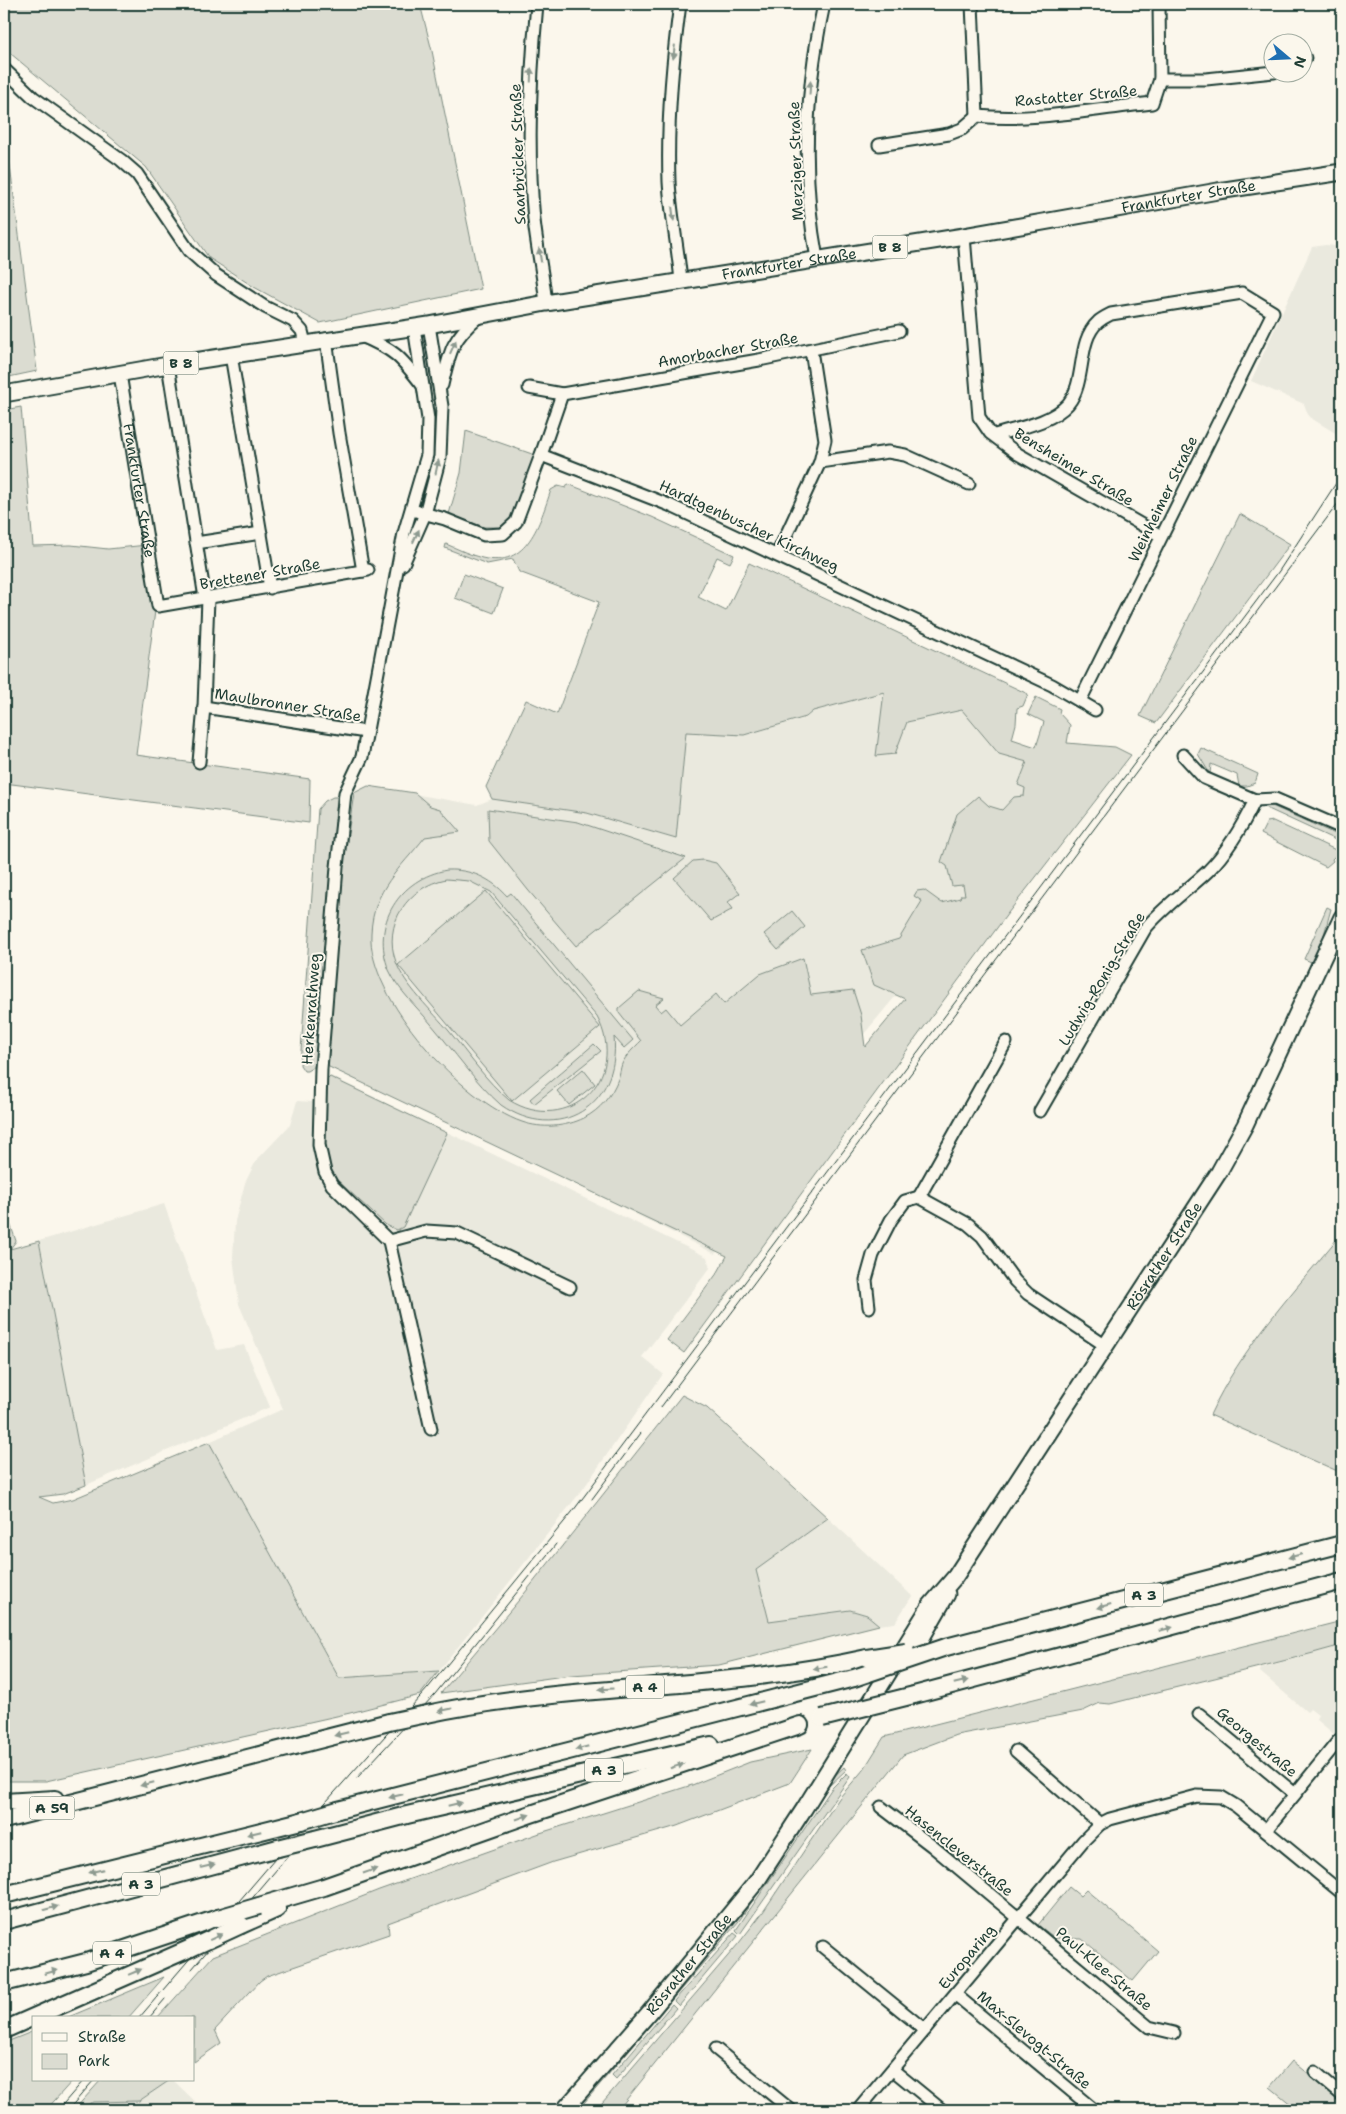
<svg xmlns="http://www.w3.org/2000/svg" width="1346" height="2114" viewBox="0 0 1346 2114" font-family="'Shantell Sans',sans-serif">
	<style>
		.built { fill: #eae9de }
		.green { fill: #dbdcd1; stroke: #7d8c82; fill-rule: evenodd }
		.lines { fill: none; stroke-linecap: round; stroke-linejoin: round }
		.minor-casing { stroke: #1f3d34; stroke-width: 15 }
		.major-casing { stroke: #1f3d34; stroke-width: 19 }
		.highway-casing { stroke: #1f3d34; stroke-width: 20 }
		.minor { stroke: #fbf7ec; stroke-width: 11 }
		.major { stroke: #fbf7ec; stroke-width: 15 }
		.highway { stroke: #fbf7ec; stroke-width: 16 }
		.tram { stroke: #1f3d34; stroke-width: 1 }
		.highway-bridge-casing { stroke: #1f3d34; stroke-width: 20; stroke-linecap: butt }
		.highway-bridge { stroke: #fbf7ec; stroke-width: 16 }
		.oneway { fill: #8d9a90 }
		.labels { text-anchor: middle; stroke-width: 4; stroke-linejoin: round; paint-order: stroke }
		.shield { fill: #fbf7ec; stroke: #61756b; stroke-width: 1 }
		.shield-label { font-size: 14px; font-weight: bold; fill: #1f3d34 }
		.street-label { font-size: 15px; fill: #1f3d34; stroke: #fbf7ec }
	</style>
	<rect width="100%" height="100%" fill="#fbf7ec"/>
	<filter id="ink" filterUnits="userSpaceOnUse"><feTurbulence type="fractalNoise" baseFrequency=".02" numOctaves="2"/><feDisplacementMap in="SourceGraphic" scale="10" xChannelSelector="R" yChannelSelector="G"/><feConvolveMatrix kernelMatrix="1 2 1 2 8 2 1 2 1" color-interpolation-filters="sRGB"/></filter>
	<g filter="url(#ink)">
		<!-- built -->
		<g class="built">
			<polygon points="1326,245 1335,246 1335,248 1342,247 1342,437 1309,417 1304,404 1251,381 1312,247"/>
			<polygon points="884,692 895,753 907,722 962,710 1012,738 1035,747 1066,743 969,908 849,1052 765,1166 715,1254 586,1189 337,1071 360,791 367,786 477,805 492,799 587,813 675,839 686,731 744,735 806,718 813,711"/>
			<polygon points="330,1076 707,1257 710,1268 642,1357 663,1374 583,1489 439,1671 339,1678 209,1442 283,1409 239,1304 233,1257 235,1221 245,1183 256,1161 290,1125 297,1101 312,1102"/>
			<polygon points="164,1204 217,1350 244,1345 270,1407 86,1485 39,1241"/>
			<polygon points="828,1518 912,1596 895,1623 879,1625 867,1615 850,1610 769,1622 756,1570"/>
			<polygon points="1342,1645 1342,1741 1316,1719 1318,1715 1310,1709 1307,1712 1260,1672 1261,1668"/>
			<polygon points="170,2080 173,2080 204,2110 78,2110 94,2102 139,2101"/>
		</g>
		<!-- green -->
		<g class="green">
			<polygon points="4,4 420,4 432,51 481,289 320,323 254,287 209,258 146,167 4,48"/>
			<polygon points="4,121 37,371 4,378"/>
			<polygon points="21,407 33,546 71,545 108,549 147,545 155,611 136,755 310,779 309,823 12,784 4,785 4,410"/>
			<polygon points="466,431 535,455 511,518 500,527 484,527 449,514 461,473"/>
			<path d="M568,484L652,517L734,555L730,563L717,557L698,597L726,611L749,563L1028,694L1023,706L1017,708L1016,724L1012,739L1036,747L1044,722L1028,714L1036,697L1060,709L1059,713L1070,725L1067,743L1115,747L1131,755L1008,913L684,1353L667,1340L718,1272L727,1256L327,1066L344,862L354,793L368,786L415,793L430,806L440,809L460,832L425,837C400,869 373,889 371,933C367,998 463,1102 522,1122C542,1129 566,1127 584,1118C600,1110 612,1095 618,1079C620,1074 620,1069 622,1064C626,1055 634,1048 641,1041L619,1013V1008L639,991L664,998L655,1005L661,1012L666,1008L680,1025L716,994L724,1004L760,974L803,958L811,995L853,990L861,1015L865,1047L905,999L874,985L862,950L899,939L922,901L914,896L917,891L924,890L942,903L960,898L961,895H965L963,885L952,886L947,866L941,862L957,814L978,796L989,806L1002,810L1014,797L1024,796L1025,788L1018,785L1027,762L999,754L962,710L907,722L895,754L876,756L884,692L813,711L806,717L744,735L686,732L676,839L587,813L492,799L486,787L526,700L557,714L599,602L519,572L513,559L487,564L445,548L446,544C458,549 470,555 482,558C528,569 540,522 551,490L558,486L566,488Z"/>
			<polygon points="1240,514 1290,544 1156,723 1140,716"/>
			<polygon points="464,574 503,589 494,613 455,598"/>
			<polygon points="1201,748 1258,774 1255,783 1247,786 1239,786 1237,775 1211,764 1210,774 1198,754"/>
			<polygon points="333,797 337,797 317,1065 307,1071 304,1071 300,1065 318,809 325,801"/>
			<polygon points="1272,806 1342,837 1342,843 1264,807"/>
			<polygon points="488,809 578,822 686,858 576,946 528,890 489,841"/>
			<polygon points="1273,821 1340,852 1342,857 1336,855 1332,859 1333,861 1326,867 1261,834 1267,822"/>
			<polygon points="703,860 716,863 740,893 728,902 733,909 711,921 674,878 693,861"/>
			<path d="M447,870C470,869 491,878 507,896L511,893L633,1040L624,1048L614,1037C621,1105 558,1145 501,1105C475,1082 454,1051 431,1024C417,1007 398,990 389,970C370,924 400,878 447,870ZM446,879L469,881L491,892L597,1017C630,1078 568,1137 509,1100C486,1081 468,1054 449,1031C433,1012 404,985 396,962C382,924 408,887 446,879Z"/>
			<polygon points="486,891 600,1027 512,1101 398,965"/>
			<polygon points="1327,907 1331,909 1316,964 1304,959"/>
			<polygon points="792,911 805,927 778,950 764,934"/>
			<polygon points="594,1044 601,1051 534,1104 530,1099"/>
			<polygon points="583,1069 595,1084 569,1105 557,1091"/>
			<polygon points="330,1077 447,1133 403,1227 397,1230 386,1225 334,1177 329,1165 325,1141 326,1081"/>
			<polygon points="4,1206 16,1241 10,1249 39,1241 86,1485 63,1494 39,1497 53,1503 73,1499 209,1442 339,1678 439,1671 420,1695 350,1713 46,1781 4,1781"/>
			<path d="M1342,1233V1473L1210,1415C1241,1348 1295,1290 1342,1233Z"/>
			<polygon points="682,1395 707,1408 828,1518 756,1570 769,1621 850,1610 867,1615 879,1625 719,1665 571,1675 441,1693 524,1594"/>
			<path d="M1342,1621V1645C1265,1667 1187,1684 1110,1704L1100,1703L1083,1711L956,1735L903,1755L618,2110H596L739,1943L763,1912L840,1797L864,1769L884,1737Z"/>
			<polygon points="812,1749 790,1783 677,1826 553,1862 388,1923 389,1934 267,1976 260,1981 215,2030 221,2043 194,2062 194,2018 157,2018 213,1956 379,1890 540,1833 692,1785 750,1762"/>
			<polygon points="844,1767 846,1770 829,1786 739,1921 578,2110 574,2110 735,1921 765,1879 820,1794 832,1778"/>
			<polygon points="847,1773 850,1777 740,1934 736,1930 832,1788"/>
			<polygon points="1069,1887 1080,1896 1086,1890 1158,1951 1133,1981 1082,1939 1055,1938 1038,1925"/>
			<polygon points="734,1933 738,1936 679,2006 674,2001"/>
			<polygon points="164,1977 128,2018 66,2018"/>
			<polygon points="672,2004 676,2008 616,2079 612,2075"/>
			<polygon points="34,2031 34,2080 73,2080 46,2110 4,2110 4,2043"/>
			<polygon points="1292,2061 1342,2102 1342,2110 1298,2110 1270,2087"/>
			<polygon points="101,2080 170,2080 139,2101 94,2102 74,2110"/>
		</g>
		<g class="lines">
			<!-- minor casing -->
			<g class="minor-casing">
				<g id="minor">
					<path d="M537,4C530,76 527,148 534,220C537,248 543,275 546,303"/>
					<path d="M680,4C672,63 667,122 669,182C671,215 678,248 681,281"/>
					<polyline points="972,4 977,116"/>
					<polyline points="1304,59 1305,58"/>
					<polyline points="4,69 33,97 121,160 137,174 189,251 216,275 265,307 293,321 302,331 305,343"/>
					<polyline points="1160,79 1206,79 1274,72"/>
					<path d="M879,145L949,134L962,129L977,116C1032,122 1096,109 1152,103L1160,79L1159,4"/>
					<polyline points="964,236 979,417 990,433 1018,454 1161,536"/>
					<path d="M817,259C801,174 806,87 824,4"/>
					<polyline points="414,327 428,419 427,455 404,533 362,757 345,793 337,867 321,1069 319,1145 325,1172 332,1185 389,1241 431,1429"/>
					<path d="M359,335C395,350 400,356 423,386"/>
					<polyline points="326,339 339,433 363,571"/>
					<polyline points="231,355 270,588"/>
					<polyline points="168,365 205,598"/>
					<path id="s1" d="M120,374L158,606L368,570"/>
					<path d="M442,385C450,350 452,339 479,316"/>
					<polyline points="529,388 562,394"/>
					<path d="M995,435C1018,428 1051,423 1068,404C1087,381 1076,342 1098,322C1101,319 1107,316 1111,314L1242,293L1273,312L1080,701"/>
					<polyline points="541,455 562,394 759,360 899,331"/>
					<polyline points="820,462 888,452 905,455 969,484"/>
					<polyline points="412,510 445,519 484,535 503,534 516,522 541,455 669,505 1052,685 1095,710"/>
					<polyline points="196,543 261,533"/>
					<polyline points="777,555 820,462 825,440 811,350"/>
					<polyline points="403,564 425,514 440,457 442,406 429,325"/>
					<polyline points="204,707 366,732"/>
					<polyline points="1183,755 1204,778 1255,800 1275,799 1342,828"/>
					<polyline points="199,762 204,707 208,598"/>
					<path d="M1040,1111L1145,929C1164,906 1187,891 1208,871C1228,851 1243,825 1255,800"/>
					<polyline points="919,1197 1006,1042"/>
					<polyline points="389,1241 426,1231 457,1233 570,1287"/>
					<polyline points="869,1307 866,1280 873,1255 891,1220 905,1201 919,1197 968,1224 982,1236 1015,1281 1028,1294 1106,1346"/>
					<polyline points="1199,1714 1295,1794"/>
					<polyline points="1016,1751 1100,1824"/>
					<polyline points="881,1807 932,1846 1149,2027 1174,2033"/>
					<polyline points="1266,1830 1339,1740"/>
					<polyline points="823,1947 925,2030"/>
					<polyline points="956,1995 1093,2109"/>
					<polyline points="716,2049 791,2110"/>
					<polyline points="893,2070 942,2110"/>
					<polyline points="1315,2072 1342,2095"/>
					<polyline points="858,2110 1083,1841 1100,1824 1110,1819 1197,1796 1221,1797 1236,1806 1342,1893"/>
				</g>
			</g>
			<!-- major casing -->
			<g class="major-casing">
				<g id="major">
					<path id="s2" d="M4,394L168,365L429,325L546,303L964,236L1218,191L1342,172"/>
					<polyline points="920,1641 947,1594"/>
					<path id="s3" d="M564,2110L649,2013L757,1881L804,1809L930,1606L955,1577L1219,1172L1245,1125L1342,917"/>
				</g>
			</g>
			<!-- highway casing -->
			<g class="highway-casing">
				<g id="highway">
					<polyline points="946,1647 1342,1544"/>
					<polyline points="914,1695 1342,1581"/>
					<path d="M422,1715C569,1683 720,1691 867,1658"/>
					<polyline points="4,1802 55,1799"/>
					<polyline points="338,1810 854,1678"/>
					<polyline points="4,1820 389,1722"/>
					<polyline points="315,1839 407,1815 711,1745"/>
					<polyline points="4,1895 301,1821"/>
					<polyline points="259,1906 324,1887 531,1814 800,1725"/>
					<polyline points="4,1921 278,1848"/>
					<polyline points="241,1925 277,1909"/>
					<polyline points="4,1983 86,1962 218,1918"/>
					<polyline points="4,2030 191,1948"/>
				</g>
			</g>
			<!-- minor -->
			<use href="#minor" class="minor"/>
			<!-- major -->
			<use href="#major" class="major"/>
			<!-- highway -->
			<use href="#highway" class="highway"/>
			<!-- tram -->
			<g class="tram">
				<polyline points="661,1407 1342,498"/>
				<polyline points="592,1499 641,1433"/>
				<polyline points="357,1778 435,1694 556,1544"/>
				<polyline points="192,1969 294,1849"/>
				<polyline points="139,2018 275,1859 428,1688 573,1511 1279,571 1342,474"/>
				<polyline points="149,2018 165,1999"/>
				<polyline points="58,2110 84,2080"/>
				<polyline points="68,2110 94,2080"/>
			</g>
			<!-- highway-bridge casing -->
			<g class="highway-bridge-casing">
				<g id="highway-bridge">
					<polyline points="867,1658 906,1652"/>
					<polyline points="854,1678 946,1647"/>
					<polyline points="822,1718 914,1695"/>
					<polyline points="389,1722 422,1715"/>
					<polyline points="301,1821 338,1810"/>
					<polyline points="278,1848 315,1839"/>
					<polyline points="218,1918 259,1906"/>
					<polyline points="191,1948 241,1925"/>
				</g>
			</g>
			<!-- highway-bridge -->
			<use href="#highway-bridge" class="highway-bridge"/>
		</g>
		<!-- one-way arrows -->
		<defs><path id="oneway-solid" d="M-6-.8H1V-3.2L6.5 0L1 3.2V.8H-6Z" transform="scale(1.25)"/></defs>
		<g class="oneway">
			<use href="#oneway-solid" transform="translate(674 52) rotate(97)"/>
			<use href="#oneway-solid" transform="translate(531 75) rotate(-88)"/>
			<use href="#oneway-solid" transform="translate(810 88) rotate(-86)"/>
			<use href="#oneway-solid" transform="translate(673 214) rotate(83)"/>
			<use href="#oneway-solid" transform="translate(540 255) rotate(-99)"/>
			<use href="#oneway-solid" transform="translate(453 347) rotate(-66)"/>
			<use href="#oneway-solid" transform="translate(437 467) rotate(-78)"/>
			<use href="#oneway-solid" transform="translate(416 536) rotate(-65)"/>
			<use href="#oneway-solid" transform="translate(1295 1556) rotate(165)"/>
			<use href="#oneway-solid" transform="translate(1104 1606) rotate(165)"/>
			<use href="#oneway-solid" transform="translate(1166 1629) rotate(-15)"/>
			<use href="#oneway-solid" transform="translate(820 1668) rotate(170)"/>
			<use href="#oneway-solid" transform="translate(961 1682) rotate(-14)"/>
			<use href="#oneway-solid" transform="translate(606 1689) rotate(176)"/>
			<use href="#oneway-solid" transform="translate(756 1703) rotate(166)"/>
			<use href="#oneway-solid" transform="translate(445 1710) rotate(168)"/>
			<use href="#oneway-solid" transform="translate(341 1734) rotate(166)"/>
			<use href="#oneway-solid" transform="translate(582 1748) rotate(165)"/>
			<use href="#oneway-solid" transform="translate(677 1766) rotate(-18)"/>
			<use href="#oneway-solid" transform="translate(147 1784) rotate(166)"/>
			<use href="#oneway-solid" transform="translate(396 1796) rotate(166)"/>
			<use href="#oneway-solid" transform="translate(455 1804) rotate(-13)"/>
			<use href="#oneway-solid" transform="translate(523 1817) rotate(-19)"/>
			<use href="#oneway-solid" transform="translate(254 1833) rotate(166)"/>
			<use href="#oneway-solid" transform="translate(208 1866) rotate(-14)"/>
			<use href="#oneway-solid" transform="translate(96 1871) rotate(166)"/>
			<use href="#oneway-solid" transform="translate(370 1871) rotate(-19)"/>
			<use href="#oneway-solid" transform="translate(51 1908) rotate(-15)"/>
			<use href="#oneway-solid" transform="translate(216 1937) rotate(-25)"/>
			<use href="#oneway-solid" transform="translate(51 1972) rotate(-15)"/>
			<use href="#oneway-solid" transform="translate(135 1972) rotate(-23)"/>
		</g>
	</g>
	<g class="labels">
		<!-- shield labels -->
		<g class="shield">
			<rect x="872.5" y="235.5" width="35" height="23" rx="4"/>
			<rect x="163.5" y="351.5" width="35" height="23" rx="4"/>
			<rect x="1125" y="1583.5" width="38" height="23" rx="4"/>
			<rect x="626" y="1675.5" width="38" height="23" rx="4"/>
			<rect x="585" y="1758.5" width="38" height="23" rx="4"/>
			<rect x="29.5" y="1796.5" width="45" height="23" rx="4"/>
			<rect x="122" y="1872.5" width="38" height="23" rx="4"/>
			<rect x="93" y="1941.5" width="38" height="23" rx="4"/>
		</g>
		<g class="shield-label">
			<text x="890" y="252">B 8</text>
			<text x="181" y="368">B 8</text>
			<text x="1144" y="1600">A 3</text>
			<text x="645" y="1692">A 4</text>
			<text x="604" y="1775">A 3</text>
			<text x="52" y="1813">A 59</text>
			<text x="141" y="1889">A 3</text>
			<text x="112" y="1958">A 4</text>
		</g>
		<!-- street labels -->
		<g class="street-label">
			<text transform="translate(1076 96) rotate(-5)" y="5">Rastatter Straße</text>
			<text transform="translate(518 154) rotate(-92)" y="5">Saarbrücker Straße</text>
			<text transform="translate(796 161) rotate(-92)" y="5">Merziger Straße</text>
			<text dy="5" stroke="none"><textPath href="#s2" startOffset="1201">Frankfurter Straße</textPath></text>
			<text dy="5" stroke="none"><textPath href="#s2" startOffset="796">Frankfurter Straße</textPath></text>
			<text transform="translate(728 350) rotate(-10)" y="5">Amorbacher Straße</text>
			<text transform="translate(1074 467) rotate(31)" y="5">Bensheimer Straße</text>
			<text dy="5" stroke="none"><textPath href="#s1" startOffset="118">Frankfurter Straße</textPath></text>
			<text transform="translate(1163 499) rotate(-64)" y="5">Weinheimer Straße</text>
			<text transform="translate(749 526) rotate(25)" y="5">Hardtgenbuscher Kirchweg</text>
			<text transform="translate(260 574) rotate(-10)" y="5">Brettener Straße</text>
			<text transform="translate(288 705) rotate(9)" y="5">Maulbronner Straße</text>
			<text transform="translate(1102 979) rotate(-59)" y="5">Ludwig-Ronig-Straße</text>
			<text transform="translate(311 1009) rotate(-86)" y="5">Herkenrathweg</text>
			<text dy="5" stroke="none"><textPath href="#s3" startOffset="1046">Rösrather Straße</textPath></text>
			<text transform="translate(1257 1742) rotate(40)" y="5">Georgestraße</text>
			<text transform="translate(959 1851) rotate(39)" y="5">Hasencleverstraße</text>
			<text transform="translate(967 1957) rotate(-50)" y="5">Europaring</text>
			<text dy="5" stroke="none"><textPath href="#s3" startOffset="192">Rösrather Straße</textPath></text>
			<text transform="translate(1104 1969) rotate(40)" y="5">Paul-Klee-Straße</text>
			<text transform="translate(1034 2040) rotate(40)" y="5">Max-Slevogt-Straße</text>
		</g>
	</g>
	<!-- margin -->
	<rect width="1346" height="2114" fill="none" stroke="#fbf7ec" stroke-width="20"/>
	<rect x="10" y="10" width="1326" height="2094" fill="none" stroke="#1f3d34" stroke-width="2" filter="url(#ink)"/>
	<!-- legend -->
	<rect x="32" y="2016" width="162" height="65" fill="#fbf7ec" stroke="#a3ada2"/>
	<rect x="42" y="2033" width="25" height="8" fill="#fbf7ec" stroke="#a3ada2"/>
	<text x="78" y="2042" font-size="15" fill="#1f3d34">Straße</text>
	<rect x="42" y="2054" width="25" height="15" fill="#dbdcd1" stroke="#a3ada2"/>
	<text x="78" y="2066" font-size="15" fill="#1f3d34">Park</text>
	<!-- north arrow -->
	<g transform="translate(1288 58) rotate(109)"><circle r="24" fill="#fbf7ec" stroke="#a3ada2"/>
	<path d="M0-4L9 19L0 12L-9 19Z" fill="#1f6fb2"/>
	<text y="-8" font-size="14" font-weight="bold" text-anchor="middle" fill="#1f3d34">N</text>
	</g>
</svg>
